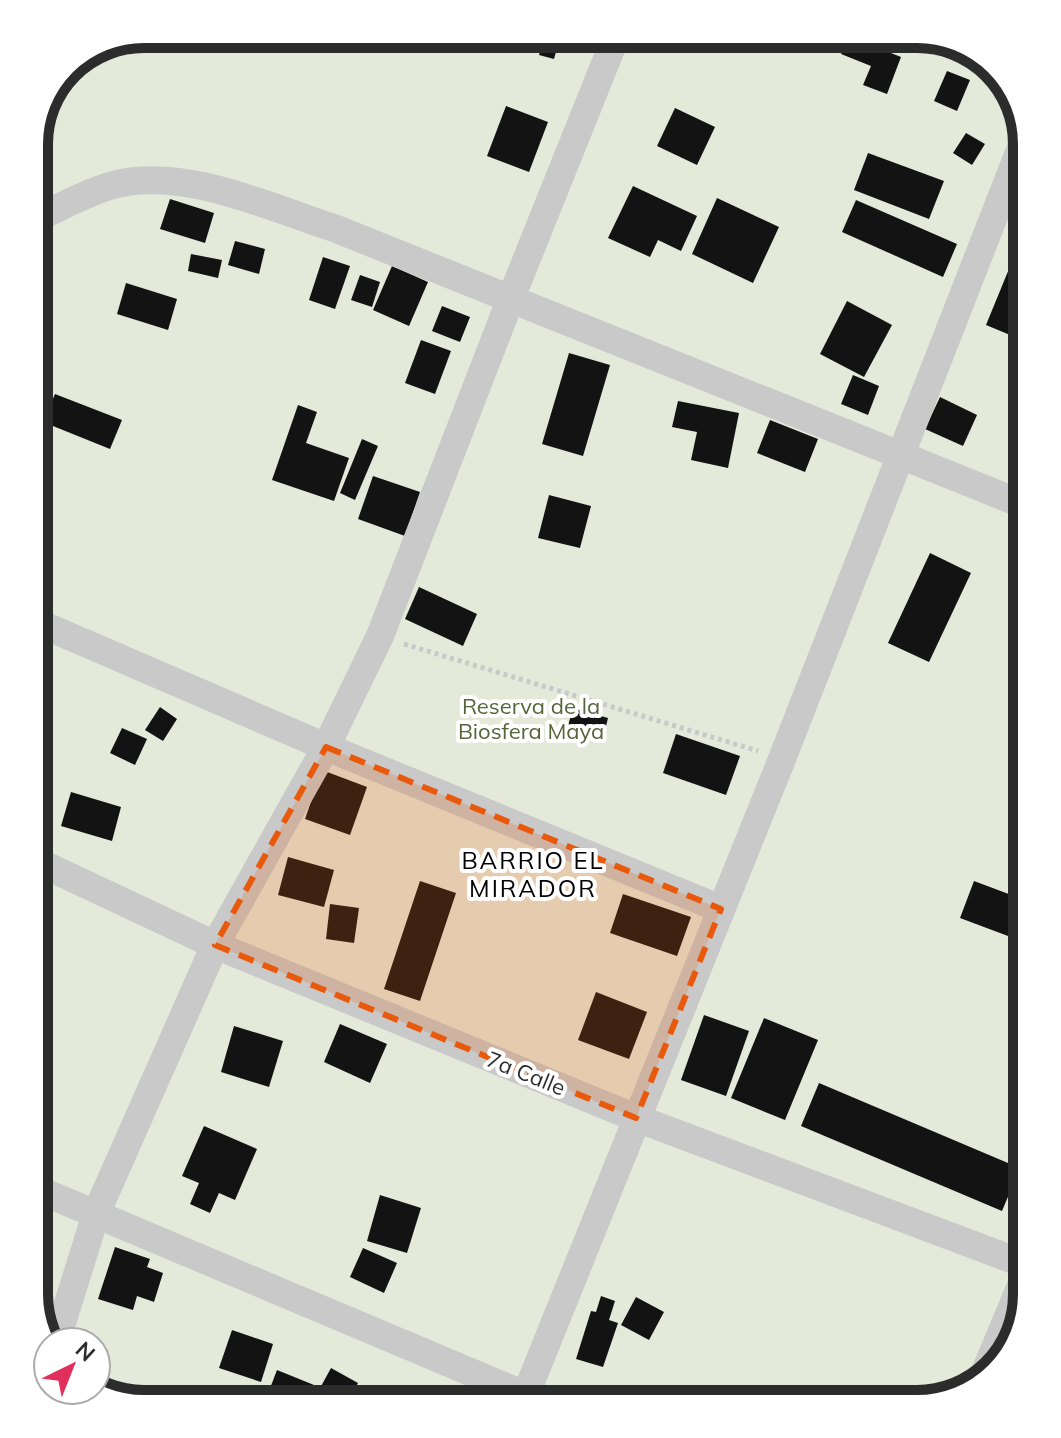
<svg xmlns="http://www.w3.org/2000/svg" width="1061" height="1438" viewBox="0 0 1061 1438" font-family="Mulish,sans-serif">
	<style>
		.green { fill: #e5e9d9 }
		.building { fill: #131313 }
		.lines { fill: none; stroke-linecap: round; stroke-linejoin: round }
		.path { stroke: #c9c9c9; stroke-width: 5; stroke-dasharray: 4 4; stroke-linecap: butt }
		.minor { stroke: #c9c9c9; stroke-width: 28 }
		.marked { fill: #e8590c; fill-opacity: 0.2; stroke: #e8590c; stroke-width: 6; stroke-dasharray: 16 10; stroke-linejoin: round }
		.labels { text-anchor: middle; stroke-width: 8; stroke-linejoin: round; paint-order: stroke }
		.park-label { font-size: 22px; fill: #56663a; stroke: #fff }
		.street-label { font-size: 22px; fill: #2c2c2c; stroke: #fff }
		.neighbourhood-label { font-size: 24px; letter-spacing: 2px; fill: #000; stroke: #fff }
		.rim { fill: none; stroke: #2c2c2c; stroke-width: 10 }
	</style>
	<rect width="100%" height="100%" fill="#fff"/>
	<!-- green -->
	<polygon class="green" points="145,34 923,34 972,49 1012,89 1027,145 1027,1294 1012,1349 972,1389 917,1404 138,1404 92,1390 96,1390 96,1342 48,1342 48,1345 34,1293 34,137 71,62"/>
	<!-- building -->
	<g class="building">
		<polygon points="484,34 515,34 511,45"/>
		<polygon points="545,34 561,34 554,59 539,55"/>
		<polygon points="848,36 901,57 887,94 863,85 871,66 841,54"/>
		<polygon points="947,71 970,80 957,111 934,101"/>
		<polygon points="506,106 548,122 529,172 487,156"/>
		<polygon points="675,108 715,127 697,165 657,146"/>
		<polygon points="966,133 985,144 972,165 953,153"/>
		<polygon points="868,153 944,181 929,219 854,190"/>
		<polygon points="633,186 697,216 681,251 658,240 650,257 608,238"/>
		<polygon points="717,198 779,227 753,283 692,254"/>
		<polygon points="170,199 214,213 205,243 160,229"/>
		<polygon points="856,200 957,244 943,277 842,232"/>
		<polygon points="235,241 265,249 259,274 228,265"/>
		<polygon points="191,254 222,260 218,278 188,271"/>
		<polygon points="323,257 350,266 335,309 309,300"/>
		<polygon points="1011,264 1027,271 1027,342 986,325"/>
		<polygon points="392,266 428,282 409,326 373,310"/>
		<polygon points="360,275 380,282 372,307 351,300"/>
		<polygon points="126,283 177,299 168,330 117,314"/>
		<polygon points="847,301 892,325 864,377 820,354"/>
		<polygon points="442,306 470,317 460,342 432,331"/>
		<polygon points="421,340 451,351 435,394 405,383"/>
		<polygon points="569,353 610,365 583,456 542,444"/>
		<polygon points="853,375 879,386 868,415 841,404"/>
		<polygon points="55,394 122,420 110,449 43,422"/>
		<polygon points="940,397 977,415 963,446 925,429"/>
		<polygon points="678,401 739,413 728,468 691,460 697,432 672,427"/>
		<polygon points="298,405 317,412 306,443 349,458 334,501 272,480"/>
		<polygon points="770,420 818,439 805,472 757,453"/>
		<polygon points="362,439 378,446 355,500 340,493"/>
		<polygon points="373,476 420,492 405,536 358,519"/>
		<polygon points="549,495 591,506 580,548 538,538"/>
		<polygon points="930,553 971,573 929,662 888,643"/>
		<polygon points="419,587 477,614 463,646 405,619"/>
		<polygon points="160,707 177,719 163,741 145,730"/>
		<polygon points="573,708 608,718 602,743 566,733"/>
		<polygon points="122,728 147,739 135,765 110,753"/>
		<polygon points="676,734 740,756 726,795 663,773"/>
		<polygon points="322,770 367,787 350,835 305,819"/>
		<polygon points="71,792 121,807 112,841 61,826"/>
		<polygon points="288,857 334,870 324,907 278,895"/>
		<polygon points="420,881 456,893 420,1001 384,989"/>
		<polygon points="974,881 1027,901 1027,962 1010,955 1016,939 960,918"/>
		<polygon points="623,894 691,917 677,956 610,933"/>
		<polygon points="330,904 359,908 354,943 326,939"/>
		<polygon points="596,992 647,1012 629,1059 578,1040"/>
		<polygon points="704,1015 749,1031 726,1096 681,1080"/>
		<polygon points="764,1018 818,1040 785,1120 731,1098"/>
		<polygon points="340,1024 387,1044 370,1083 324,1062"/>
		<polygon points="234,1026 283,1041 269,1087 221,1072"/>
		<polygon points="819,1083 1020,1168 1002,1211 801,1126"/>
		<polygon points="204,1126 257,1149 235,1200 219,1193 210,1213 190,1204 199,1183 182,1176"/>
		<polygon points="380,1195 421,1208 407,1253 367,1241"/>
		<polygon points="115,1247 150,1259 147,1267 163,1273 154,1302 137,1296 133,1310 98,1299"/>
		<polygon points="363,1248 397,1263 384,1293 350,1277"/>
		<polygon points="601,1296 615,1301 609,1320 618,1323 603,1367 576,1359 591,1311 596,1312"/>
		<polygon points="636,1297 664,1312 649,1340 621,1325"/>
		<polygon points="232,1330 273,1344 261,1382 219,1368"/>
		<polygon points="331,1368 358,1383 347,1404 319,1390"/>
		<polygon points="277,1370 314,1385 307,1404 264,1404"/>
	</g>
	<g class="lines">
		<!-- path -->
		<polyline class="path" points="404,644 758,751"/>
		<!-- minor -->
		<g class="minor">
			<path d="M34,219C60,208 87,192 113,185C182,166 269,207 334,228L1027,506"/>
			<polyline points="34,621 326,747 721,909"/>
			<polyline points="34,860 215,945 636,1118 1027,1265"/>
			<polyline points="34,1188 546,1404"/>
			<polyline points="56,1342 96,1214 215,945 326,747 380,636 511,298 617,34"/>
			<polyline points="982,1379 1027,1271"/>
			<polyline points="522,1404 782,759 1025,137"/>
		</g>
	</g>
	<!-- marked area -->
	<path class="marked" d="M326,747L721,909L636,1118L215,945Z"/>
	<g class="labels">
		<!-- park labels -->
		<g class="park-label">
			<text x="531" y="714">Reserva de la<tspan x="531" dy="25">Biosfera Maya</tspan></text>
		</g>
		<!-- street labels -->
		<g class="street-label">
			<text transform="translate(526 1073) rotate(22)" y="8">7a Calle</text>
		</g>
		<!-- neighbourhood labels -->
		<g class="neighbourhood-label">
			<text x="533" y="869">BARRIO EL<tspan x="533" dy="28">MIRADOR</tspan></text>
		</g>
	</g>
	<!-- crop -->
	<path d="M0 0H1061V1438H0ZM144 48H917A96 96 0 0 1 1013 144V1294A96 96 0 0 1 917 1390H144A96 96 0 0 1 48 1294V144A96 96 0 0 1 144 48Z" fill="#fff" fill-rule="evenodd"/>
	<path class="rim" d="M144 48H917A96 96 0 0 1 1013 144V1294A96 96 0 0 1 917 1390H144A96 96 0 0 1 48 1294V144A96 96 0 0 1 144 48Z"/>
	<!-- north arrow -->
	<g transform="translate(72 1366) rotate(43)"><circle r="38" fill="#ffffff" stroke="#ababab" stroke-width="2"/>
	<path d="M0-6L14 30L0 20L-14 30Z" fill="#e12f5b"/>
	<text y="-12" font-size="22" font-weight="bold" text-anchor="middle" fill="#2c2c2c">N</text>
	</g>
</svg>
